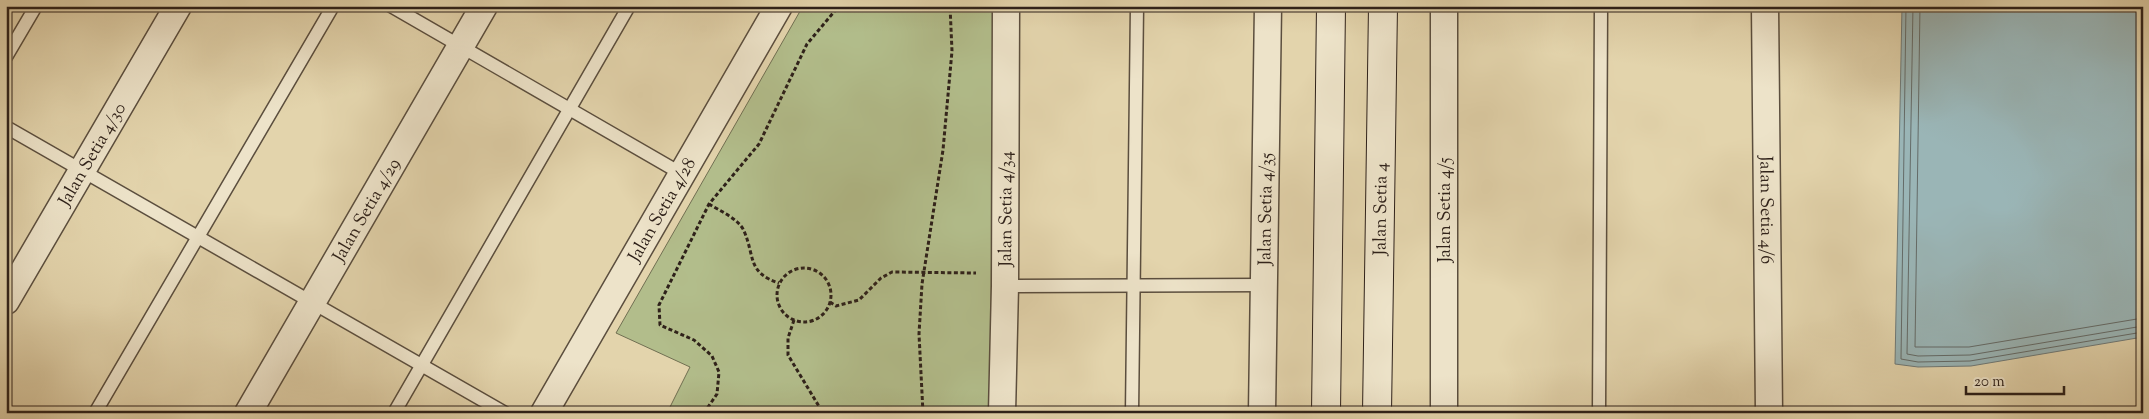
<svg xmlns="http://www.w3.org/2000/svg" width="2149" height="419" viewBox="0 0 2149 419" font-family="'Sorts Mill Goudy',serif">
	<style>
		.green { fill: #b2bd8b; stroke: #706f52 }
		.water { fill: #9ab5b6; stroke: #6f7a78 }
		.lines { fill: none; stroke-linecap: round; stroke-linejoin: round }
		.shore { stroke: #646b68; stroke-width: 1 }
		.lane-casing { stroke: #5b4e3e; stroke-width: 15 }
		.street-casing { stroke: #5b4e3e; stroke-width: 29 }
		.secondary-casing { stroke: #2e211a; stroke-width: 30 }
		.path { stroke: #2e211a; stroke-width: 3; stroke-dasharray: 4 2.5; stroke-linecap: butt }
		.lane { stroke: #ede3c9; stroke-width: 12 }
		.street { stroke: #ede3c9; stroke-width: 26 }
		.secondary { stroke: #ede3c9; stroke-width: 28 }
		.labels { text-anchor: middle; stroke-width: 4; stroke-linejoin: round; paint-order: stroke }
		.street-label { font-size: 18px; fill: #2e211a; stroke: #ede3c9 }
	</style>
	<rect width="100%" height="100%" fill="#e3d4ac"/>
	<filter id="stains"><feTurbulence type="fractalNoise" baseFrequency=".004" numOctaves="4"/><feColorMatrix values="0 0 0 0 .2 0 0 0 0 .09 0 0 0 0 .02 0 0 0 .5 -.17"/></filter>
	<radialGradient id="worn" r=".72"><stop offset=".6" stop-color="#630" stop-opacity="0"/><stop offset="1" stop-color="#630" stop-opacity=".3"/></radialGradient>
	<!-- green -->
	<polygon class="green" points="803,6 994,6 990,413 667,413 690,367 616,333"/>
	<!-- water -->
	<polygon class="water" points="1902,6 2143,6 2143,337 1971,366 1918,367 1895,364"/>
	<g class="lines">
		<!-- shore -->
		<g class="shore">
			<polyline points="1906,6 1901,359 1918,362 1970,361 2143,332"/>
			<polyline points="1913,6 1907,354 1918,356 1970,355 2143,326"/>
			<polyline points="1920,6 1915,347 1969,347 2143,318"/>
		</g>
		<!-- lane casing -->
		<g class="lane-casing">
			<g id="lane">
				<polyline points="391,6 682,174"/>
				<polyline points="6,57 36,6"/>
				<polyline points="6,127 505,413"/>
				<polyline points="1005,286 1263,285"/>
				<polyline points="95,413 333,6"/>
				<polyline points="394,413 629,6"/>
				<polyline points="1132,413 1137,6"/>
				<polyline points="1599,413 1601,6"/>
			</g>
		</g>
		<!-- street casing -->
		<g class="street-casing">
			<g id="street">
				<path id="s1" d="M1765,6L1769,413"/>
				<path id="s2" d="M6,301L178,6"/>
				<path id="s3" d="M248,413L484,6"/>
				<path id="s4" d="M544,413L779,6"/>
				<path id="s5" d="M1002,413L1005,286L1006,6"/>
				<path id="s6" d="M1262,413L1268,6"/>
				<polyline points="1444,413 1444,6"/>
			</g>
		</g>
		<!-- secondary casing -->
		<g class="secondary-casing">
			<g id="secondary">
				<polyline points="1326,413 1331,6"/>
				<path id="s7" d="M1377,413L1383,6"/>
			</g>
		</g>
		<!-- path -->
		<g class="path">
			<path d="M709,204C720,211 739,219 744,231C755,256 747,273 779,283"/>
			<circle cx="804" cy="295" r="27"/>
			<polyline points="830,302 836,306 859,300 881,278 892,272 976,273"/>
			<polyline points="794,320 788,338 788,355 823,413"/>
			<polyline points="704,413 717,394 719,372 712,356 694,340 660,325 659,305 709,204 759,144 807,44 839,6"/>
			<polyline points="923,413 919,334 922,284 943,150 952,51 950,6"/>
		</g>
		<!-- lane -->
		<use href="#lane" class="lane"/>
		<!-- street -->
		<use href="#street" class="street"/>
		<!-- secondary -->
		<use href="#secondary" class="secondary"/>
	</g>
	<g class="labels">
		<!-- street labels -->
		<g class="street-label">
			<text dy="6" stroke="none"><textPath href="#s2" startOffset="170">Jalan Setia 4/30</textPath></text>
			<text dy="6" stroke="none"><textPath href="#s6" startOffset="204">Jalan Setia 4/35</textPath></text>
			<text dy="6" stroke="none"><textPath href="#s3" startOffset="235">Jalan Setia 4/29</textPath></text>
			<text dy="6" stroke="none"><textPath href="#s4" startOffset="235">Jalan Setia 4/28</textPath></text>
			<text dy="6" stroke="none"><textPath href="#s5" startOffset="204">Jalan Setia 4/34</textPath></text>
			<text dy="6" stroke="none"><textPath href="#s7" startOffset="204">Jalan Setia 4</textPath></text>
			<text transform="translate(1444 210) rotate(-90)" y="6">Jalan Setia 4/5</text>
			<text dy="6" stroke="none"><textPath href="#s1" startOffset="204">Jalan Setia 4/6</textPath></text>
		</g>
	</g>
	<!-- margin -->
	<rect width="2149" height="419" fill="none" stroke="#e3d4ac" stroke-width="25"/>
	<rect x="8" y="8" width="2134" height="404" fill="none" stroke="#2e211a" stroke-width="2.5"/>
	<rect x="12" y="12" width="2124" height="394" fill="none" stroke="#2e211a"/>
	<!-- scale -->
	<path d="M1966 386v8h98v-8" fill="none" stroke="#2e211a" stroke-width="2.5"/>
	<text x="1974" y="386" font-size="15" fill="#2e211a" stroke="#ede3c9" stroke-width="4" paint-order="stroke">20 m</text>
	<rect width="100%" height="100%" filter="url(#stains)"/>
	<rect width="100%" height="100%" fill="url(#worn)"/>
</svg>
